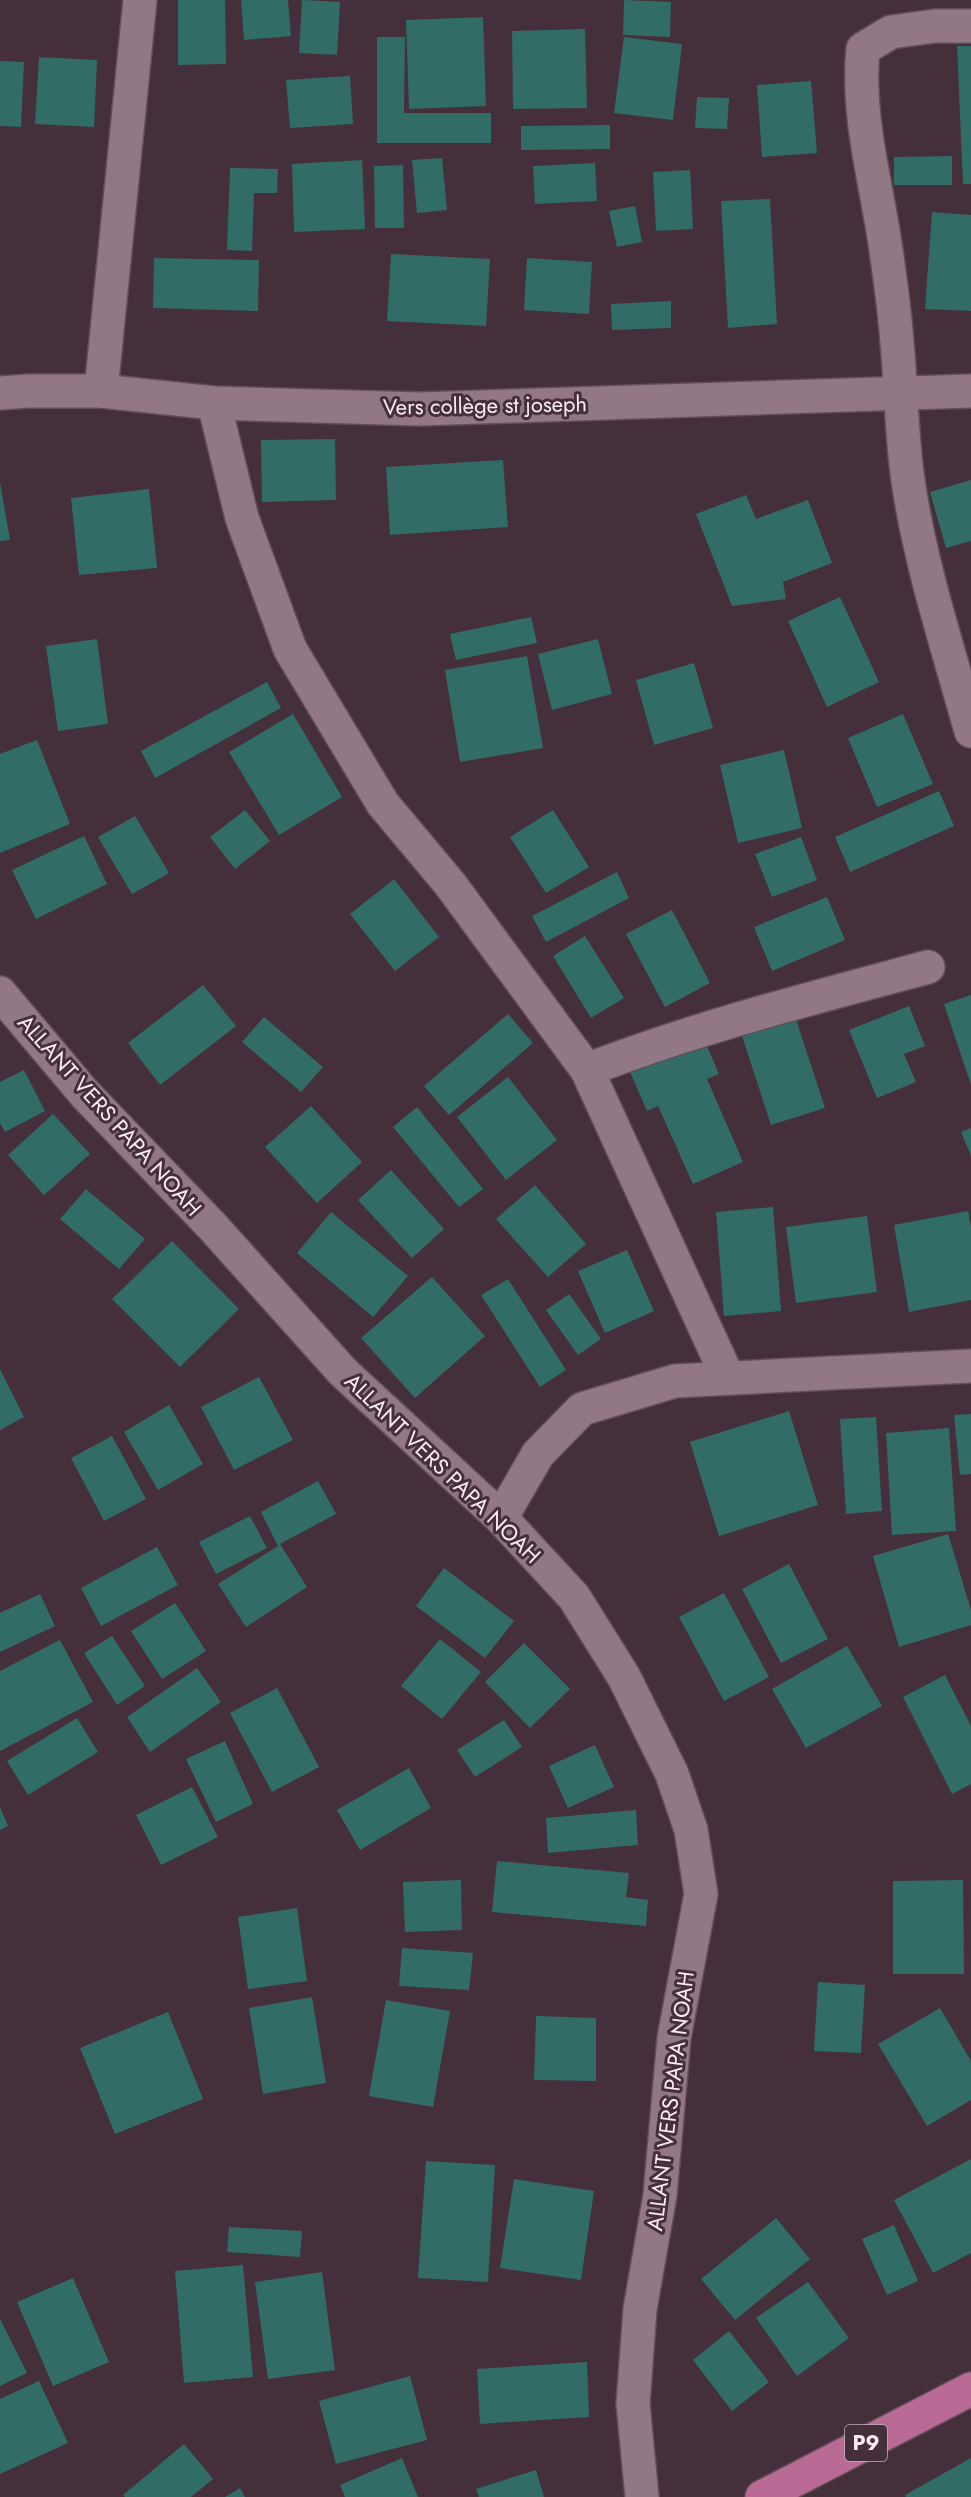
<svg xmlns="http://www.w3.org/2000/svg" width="971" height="2497" viewBox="0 0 971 2497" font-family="Jost,sans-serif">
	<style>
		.building { fill: #326c67 }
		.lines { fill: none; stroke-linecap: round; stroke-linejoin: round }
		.street-casing { stroke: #614e57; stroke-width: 36 }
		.primary-casing { stroke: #614e57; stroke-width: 36 }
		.street { stroke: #917884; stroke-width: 33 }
		.primary { stroke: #b96b95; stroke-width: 33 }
		.labels { text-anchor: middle; stroke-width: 6; stroke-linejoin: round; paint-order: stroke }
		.shield { fill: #452f3a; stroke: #c3b3ba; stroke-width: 1.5 }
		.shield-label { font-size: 21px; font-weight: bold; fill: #f9ebf1 }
		.street-label { font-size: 22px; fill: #f9ebf1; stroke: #452f3a }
	</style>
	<rect width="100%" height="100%" fill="#452f3a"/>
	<!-- building -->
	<g class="building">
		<polygon points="178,0 225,0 226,64 178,65"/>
		<polygon points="241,0 288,0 291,36 244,40"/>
		<polygon points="302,0 340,2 337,55 299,53"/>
		<polygon points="624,0 671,2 670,37 623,35"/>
		<polygon points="483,17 486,106 409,109 406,20"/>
		<polygon points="585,29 587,108 513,109 512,31"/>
		<polygon points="377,37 405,37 404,113 491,113 491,143 377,143"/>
		<polygon points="624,37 682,44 673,120 614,113"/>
		<polygon points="957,46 971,46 971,184 963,184"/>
		<polygon points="39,57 97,60 94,127 35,124"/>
		<polygon points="0,61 24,62 21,127 0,126"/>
		<polygon points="350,76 353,124 290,128 286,80"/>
		<polygon points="811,81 817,153 762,157 757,85"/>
		<polygon points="697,97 729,98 727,129 695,128"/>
		<polygon points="610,125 610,149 521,150 521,126"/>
		<polygon points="952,156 952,185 894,185 894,157"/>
		<polygon points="442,158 447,210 417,213 412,160"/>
		<polygon points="362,160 365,229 294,232 292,164"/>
		<polygon points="595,163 597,201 535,204 533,166"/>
		<polygon points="403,165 404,228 375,228 374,166"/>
		<polygon points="230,168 278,169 277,193 254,193 252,251 227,250"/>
		<polygon points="690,170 693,229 656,231 653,172"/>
		<polygon points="770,199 777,324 728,328 721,201"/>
		<polygon points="635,206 642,242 617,247 609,211"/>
		<polygon points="932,212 971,215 971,311 925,309"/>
		<polygon points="391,254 490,259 486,326 387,321"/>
		<polygon points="154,258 259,260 258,311 153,308"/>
		<polygon points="527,258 592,262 589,314 524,310"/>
		<polygon points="671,301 671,328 612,330 611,304"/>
		<polygon points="335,439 336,500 262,502 261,440"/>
		<polygon points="503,460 508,527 390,535 386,467"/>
		<polygon points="971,480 971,541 946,548 930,492"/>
		<polygon points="0,482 10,540 0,541"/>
		<polygon points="149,489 157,568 79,575 71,498"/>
		<polygon points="746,495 756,519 808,500 832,563 783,582 786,599 732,606 696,514"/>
		<polygon points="840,597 879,682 827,707 788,621"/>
		<polygon points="531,617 537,643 456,660 450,634"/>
		<polygon points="97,639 108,724 58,731 46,646"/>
		<polygon points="598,639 612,694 552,710 538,654"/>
		<polygon points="527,656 543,748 460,762 445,670"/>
		<polygon points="694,663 713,728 654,745 636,680"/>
		<polygon points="267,682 281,708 155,778 141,751"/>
		<polygon points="293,714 342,797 279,835 229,752"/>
		<polygon points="903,714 933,784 877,807 848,738"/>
		<polygon points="37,740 70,824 0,853 0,754"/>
		<polygon points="784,750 802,828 738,843 720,765"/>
		<polygon points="939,791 954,826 850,872 835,837"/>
		<polygon points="245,810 270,841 235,869 210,837"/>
		<polygon points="553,810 589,867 546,893 510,837"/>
		<polygon points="135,816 169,873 132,894 98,837"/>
		<polygon points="84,836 107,884 36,919 12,870"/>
		<polygon points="801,837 817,880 772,897 755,854"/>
		<polygon points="617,872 629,898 546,942 532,916"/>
		<polygon points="394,879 439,937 395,971 350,914"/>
		<polygon points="827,897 845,940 772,971 754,927"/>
		<polygon points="672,910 710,983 665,1007 626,934"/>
		<polygon points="585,936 624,998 591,1018 553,956"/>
		<polygon points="203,985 236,1026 160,1085 128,1043"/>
		<polygon points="971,995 971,1085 944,1004"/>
		<polygon points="909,1006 925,1046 904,1054 916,1082 877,1098 849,1030"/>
		<polygon points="508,1014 533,1043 449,1115 424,1086"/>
		<polygon points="264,1017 323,1067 301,1092 242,1042"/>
		<polygon points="796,1019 825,1108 771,1125 742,1036"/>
		<polygon points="701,1032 719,1074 707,1079 743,1162 693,1184 658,1106 647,1111 627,1065"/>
		<polygon points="24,1070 45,1111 5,1132 0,1123 0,1082"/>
		<polygon points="508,1077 557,1140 506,1180 457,1117"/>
		<polygon points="311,1106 362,1162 317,1203 265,1147"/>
		<polygon points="417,1107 483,1189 459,1207 393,1127"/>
		<polygon points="53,1114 90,1154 44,1195 8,1155"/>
		<polygon points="971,1128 971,1156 961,1132"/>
		<polygon points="391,1170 444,1229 412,1258 358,1200"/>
		<polygon points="535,1185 586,1244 548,1277 496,1219"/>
		<polygon points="86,1189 145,1239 119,1269 60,1219"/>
		<polygon points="773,1207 781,1311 724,1316 716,1212"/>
		<polygon points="968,1211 971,1227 971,1300 909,1312 894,1225"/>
		<polygon points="331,1212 408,1276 373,1317 297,1253"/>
		<polygon points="867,1216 877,1292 796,1303 786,1227"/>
		<polygon points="172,1241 239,1309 180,1367 112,1299"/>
		<polygon points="627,1250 654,1311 605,1333 578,1271"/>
		<polygon points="432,1277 485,1336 415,1398 361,1338"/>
		<polygon points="508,1279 566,1370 540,1387 481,1295"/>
		<polygon points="569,1294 601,1339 578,1355 546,1310"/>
		<polygon points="0,1369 24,1417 0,1430"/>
		<polygon points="259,1377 293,1440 234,1470 201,1407"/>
		<polygon points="169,1405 203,1464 158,1490 124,1432"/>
		<polygon points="789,1411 818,1505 719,1536 690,1442"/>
		<polygon points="971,1414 971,1474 960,1475 954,1415"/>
		<polygon points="876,1417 882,1511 846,1514 840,1419"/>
		<polygon points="949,1428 956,1531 892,1535 886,1433"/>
		<polygon points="112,1436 146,1499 104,1521 71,1458"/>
		<polygon points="318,1481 336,1514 280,1544 307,1587 246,1627 218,1584 278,1546 261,1512"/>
		<polygon points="250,1516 267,1548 216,1574 199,1542"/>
		<polygon points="948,1534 971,1610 971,1625 899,1647 873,1556"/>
		<polygon points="157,1547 178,1585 101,1626 81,1588"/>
		<polygon points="789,1564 828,1639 781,1663 742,1589"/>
		<polygon points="444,1568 514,1621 485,1658 416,1606"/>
		<polygon points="724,1593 769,1677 724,1701 679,1617"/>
		<polygon points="40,1594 55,1626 0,1652 0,1613"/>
		<polygon points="175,1603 206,1651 162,1679 131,1631"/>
		<polygon points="112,1636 145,1686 117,1705 84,1653"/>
		<polygon points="440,1639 481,1672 442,1719 401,1686"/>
		<polygon points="60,1640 93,1702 0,1751 0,1671"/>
		<polygon points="524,1643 570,1689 530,1728 485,1682"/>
		<polygon points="847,1646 882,1706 806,1748 772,1689"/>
		<polygon points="197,1668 221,1702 150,1752 127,1717"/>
		<polygon points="945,1675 971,1726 971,1784 952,1794 903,1697"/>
		<polygon points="277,1688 319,1767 272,1792 230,1713"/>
		<polygon points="77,1718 98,1752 28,1795 7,1761"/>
		<polygon points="504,1720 522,1747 475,1777 457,1750"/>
		<polygon points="225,1741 253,1804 216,1822 186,1759"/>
		<polygon points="595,1745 614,1787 568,1808 549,1766"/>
		<polygon points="409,1768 431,1808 360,1850 337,1810"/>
		<polygon points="192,1787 218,1837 161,1865 136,1815"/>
		<polygon points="0,1807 8,1826 0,1830"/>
		<polygon points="636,1810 638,1845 548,1853 546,1818"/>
		<polygon points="497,1861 629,1873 626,1897 648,1900 646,1926 492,1912"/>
		<polygon points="461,1880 462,1930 405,1932 403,1882"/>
		<polygon points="963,1880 964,1974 893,1974 893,1881"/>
		<polygon points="297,1908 307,1981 248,1989 238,1917"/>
		<polygon points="402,1948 473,1953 469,1990 399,1986"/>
		<polygon points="818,1982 865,1985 861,2053 814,2051"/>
		<polygon points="312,1997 326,2083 263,2094 249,2008"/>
		<polygon points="386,2000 450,2011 433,2107 369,2096"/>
		<polygon points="940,2008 971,2061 971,2100 927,2126 878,2044"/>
		<polygon points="168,2012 203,2099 115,2134 80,2048"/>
		<polygon points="536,2016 596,2018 596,2081 534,2080"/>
		<polygon points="971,2159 971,2253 933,2273 894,2200"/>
		<polygon points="426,2161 495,2165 488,2282 418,2278"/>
		<polygon points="514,2179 594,2191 581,2280 500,2268"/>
		<polygon points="776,2218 810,2259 735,2320 701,2279"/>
		<polygon points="894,2225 918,2281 887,2295 862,2239"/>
		<polygon points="229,2227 302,2231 300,2257 227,2252"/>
		<polygon points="243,2265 253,2377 184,2383 175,2271"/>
		<polygon points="322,2272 335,2370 268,2379 255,2282"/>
		<polygon points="73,2278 109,2362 53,2386 17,2302"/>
		<polygon points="808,2282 849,2338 797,2376 756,2318"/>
		<polygon points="0,2319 27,2373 0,2386"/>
		<polygon points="729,2331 769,2382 732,2411 693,2360"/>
		<polygon points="587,2362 589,2417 480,2424 477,2369"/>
		<polygon points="410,2376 427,2440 336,2464 319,2401"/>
		<polygon points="39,2381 68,2443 0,2474 0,2399"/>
		<polygon points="184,2444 213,2479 191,2497 125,2497 123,2495"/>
		<polygon points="402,2458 418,2497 345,2497 340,2485"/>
		<polygon points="971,2458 971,2497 906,2497 905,2495"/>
		<polygon points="536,2470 544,2497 479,2497 476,2489"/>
		<polygon points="240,2488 245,2497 225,2497"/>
	</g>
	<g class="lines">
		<!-- street casing -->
		<g class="street-casing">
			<g id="street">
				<path d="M971,26H935L891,32L863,49C856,119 878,188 887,257C891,285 895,314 897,343C902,393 901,443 910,493C923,573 949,652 971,731"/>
				<polyline points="101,391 140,0"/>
				<polyline points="0,393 28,391 101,391 214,403 420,409 971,391"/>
				<polyline points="214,403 242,518 290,649 383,804 450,884 587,1070 728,1378"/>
				<polyline points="0,993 85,1094 212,1226 343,1372 501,1518 574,1597 624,1677 672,1774 691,1830 701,1894 674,2038 660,2195 640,2309 633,2404 642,2497"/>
				<path d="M587,1070C698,1027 813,998 928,967"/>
				<polyline points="501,1518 538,1454 582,1409 675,1381 971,1366"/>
			</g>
		</g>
		<!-- primary casing -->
		<g class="primary-casing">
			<polyline id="primary" points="762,2497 971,2389"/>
		</g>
		<!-- street -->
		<use href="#street" class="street"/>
		<!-- primary -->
		<use href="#primary" class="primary"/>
	</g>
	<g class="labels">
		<!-- shield labels -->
		<rect class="shield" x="845" y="2425" width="42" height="36" rx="4.5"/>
		<g class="shield-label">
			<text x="866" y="2450">P9</text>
		</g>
		<!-- street labels -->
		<g class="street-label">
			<text transform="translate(485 405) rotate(-1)" y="8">Vers collège st joseph</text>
			<text transform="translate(110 1115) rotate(48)" y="8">ALLANT VERS PAPA NOAH</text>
			<text transform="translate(443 1468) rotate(44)" y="8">ALLANT VERS PAPA NOAH</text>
			<text transform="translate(670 2101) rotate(-83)" y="8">ALLANT VERS PAPA NOAH</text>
		</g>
	</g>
</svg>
